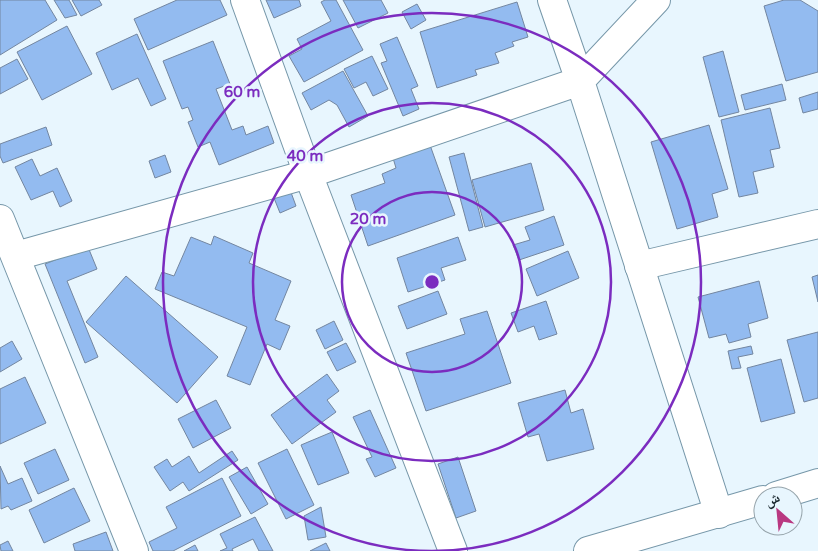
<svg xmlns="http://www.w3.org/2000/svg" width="818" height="551" viewBox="0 0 818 551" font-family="'Varela Round','Noto Naskh Arabic',sans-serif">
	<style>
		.building { fill: #93bbf0; stroke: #7386a0 }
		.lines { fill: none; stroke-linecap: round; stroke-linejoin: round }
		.street-casing { stroke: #7697a9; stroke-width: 30 }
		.street { stroke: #fff; stroke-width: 28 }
		.ring { fill: none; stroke: #7b2cbf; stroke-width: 2.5 }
		.centre { fill: #7b2cbf; stroke: #e8f6fe; stroke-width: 2.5 }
		.ring-label { font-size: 15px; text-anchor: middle; font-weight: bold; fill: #7b2cbf; stroke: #e8f6fe; stroke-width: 5; stroke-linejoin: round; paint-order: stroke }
	</style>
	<rect width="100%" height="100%" fill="#e8f6fe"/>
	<!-- building -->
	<g class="building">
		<polygon points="0,0 45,0 57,20 0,55"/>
		<polygon points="54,0 69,0 77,15 65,18"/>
		<polygon points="72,0 99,0 102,5 81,16"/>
		<polygon points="177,0 220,0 227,15 148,50 134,19"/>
		<polygon points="266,0 299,0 301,6 274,18"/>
		<polygon points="325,0 336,0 363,50 304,82 289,56 302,49 297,39 331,21 321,2"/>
		<polygon points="343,0 381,0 388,13 358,28"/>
		<polygon points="784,0 800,0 818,11 818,72 786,81 764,6"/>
		<polygon points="517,2 528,37 512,42 514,46 495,53 499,63 475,70 477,75 437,88 420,32"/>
		<polygon points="417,4 426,20 411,29 402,12"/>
		<polygon points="67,26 92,74 42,100 17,52"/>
		<polygon points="137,34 166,99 151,106 138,78 112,90 96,53"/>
		<polygon points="397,37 418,86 411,89 419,109 403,116 381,63 387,61 380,44"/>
		<polygon points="213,41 230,84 216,89 232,130 243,126 246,135 268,126 274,143 219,165 210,142 198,147 188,122 193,120 188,107 182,109 163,61"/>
		<polygon points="723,51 739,112 719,117 703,57"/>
		<polygon points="372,56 388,89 373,96 366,82 354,88 344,69"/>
		<polygon points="17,59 28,79 0,94 0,68"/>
		<polygon points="343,71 368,116 349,127 337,105 329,100 311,110 302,93"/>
		<polygon points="782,84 786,100 745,110 741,95"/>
		<polygon points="818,92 818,109 803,113 799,98"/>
		<polygon points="770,108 780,148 770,150 774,167 753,172 758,193 739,197 721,120"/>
		<polygon points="709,125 728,189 712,194 718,217 677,229 651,142"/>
		<polygon points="46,127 52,145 3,163 0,156 0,144"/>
		<polygon points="430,145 455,215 368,246 351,195 385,183 382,174 396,168 393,158"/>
		<polygon points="464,153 483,227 469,231 449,157"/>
		<polygon points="165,155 171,172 155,178 149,161"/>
		<polygon points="32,159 40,176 57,168 72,201 60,207 53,191 31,200 15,167"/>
		<polygon points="531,163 544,210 485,227 472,180"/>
		<polygon points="289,187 296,206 280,213 272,193"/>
		<polygon points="554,216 564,245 519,260 513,245 530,240 525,227"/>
		<polygon points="214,236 253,253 249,263 291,281 275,320 290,326 280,350 267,344 250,385 227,376 247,327 155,289 162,272 174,276 191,237 211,245"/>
		<polygon points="458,237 466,260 441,268 445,280 408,292 397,258"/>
		<polygon points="88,247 97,269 67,281 98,357 85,363 45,264"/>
		<polygon points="568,251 579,278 537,296 526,269"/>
		<polygon points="818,275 818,302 812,277"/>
		<polygon points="126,276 218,357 177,403 86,322"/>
		<polygon points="759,281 768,318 748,324 751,337 729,343 726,334 709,338 698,297"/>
		<polygon points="438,291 447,314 407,329 398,306"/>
		<polygon points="546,301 557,334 539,340 534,326 518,332 511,313"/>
		<polygon points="487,311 511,383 426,411 406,353 465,334 460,319"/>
		<polygon points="334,321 343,340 325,349 316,330"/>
		<polygon points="818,332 818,398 804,402 787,340"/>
		<polygon points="12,341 22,359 0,372 0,348"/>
		<polygon points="346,343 356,362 337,371 327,352"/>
		<polygon points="751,346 753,354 738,357 741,368 732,369 728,351"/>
		<polygon points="781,359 795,413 761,422 747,368"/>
		<polygon points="327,374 339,391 327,400 336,412 292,444 271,415"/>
		<polygon points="25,377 46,423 0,444 0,389"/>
		<polygon points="565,390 571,413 583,409 594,449 547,461 539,434 528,437 518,403"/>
		<polygon points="216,400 231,428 193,448 178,419"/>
		<polygon points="370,410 396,468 375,477 366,459 372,457 353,417"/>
		<polygon points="332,432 349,473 318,485 301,445"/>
		<polygon points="55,449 69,480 38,494 24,463"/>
		<polygon points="287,449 314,505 286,519 258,463"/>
		<polygon points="232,451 238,460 189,491 183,482 170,491 154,467 167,459 172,467 189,456 199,473"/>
		<polygon points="458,457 476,511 456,518 438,464"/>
		<polygon points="0,466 8,484 22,478 32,501 11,510 8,506 1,509"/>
		<polygon points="247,467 268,504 251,514 229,477"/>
		<polygon points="222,478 241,516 173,551 153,551 149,542 177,528 166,507"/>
		<polygon points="74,488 90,521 44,543 29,510"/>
		<polygon points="321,507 326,537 308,540 304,516"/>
		<polygon points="255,517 273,551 259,551 253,539 232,549 233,551 220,551 227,548 220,534"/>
		<polygon points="106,532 113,551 75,551 73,544"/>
		<polygon points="8,541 13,551 1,551 0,545"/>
		<polygon points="326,543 330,551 310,551"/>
		<polygon points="195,545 198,551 184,551"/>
	</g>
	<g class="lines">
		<!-- street casing -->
		<g class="street-casing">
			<g id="street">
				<polyline points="245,0 308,174 453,551"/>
				<polyline points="656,0 580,81 719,514"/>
				<polyline points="0,219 134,551"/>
				<polyline points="16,256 308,174 580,81 552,0"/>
				<polyline points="639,266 818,224"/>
				<polyline points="776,496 818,483"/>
				<polyline points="588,551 763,500"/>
			</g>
		</g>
		<!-- street -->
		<use href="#street" class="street"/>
	</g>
	<!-- distance rings -->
	<g class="ring">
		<circle cx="432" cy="282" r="90"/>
		<circle cx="432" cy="282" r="179"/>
		<circle cx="432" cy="282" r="269"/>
	</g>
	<circle cx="432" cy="282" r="8" class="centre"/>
	<g class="ring-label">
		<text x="242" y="97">60 m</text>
		<text x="305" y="161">40 m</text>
		<text x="368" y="224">20 m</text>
	</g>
	<!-- north arrow -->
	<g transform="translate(778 511) rotate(333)"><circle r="24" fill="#e8f6fe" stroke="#96a4ab"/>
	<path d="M0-4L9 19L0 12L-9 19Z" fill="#b93881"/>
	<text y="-8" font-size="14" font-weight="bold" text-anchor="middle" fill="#1a282f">ش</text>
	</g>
</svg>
